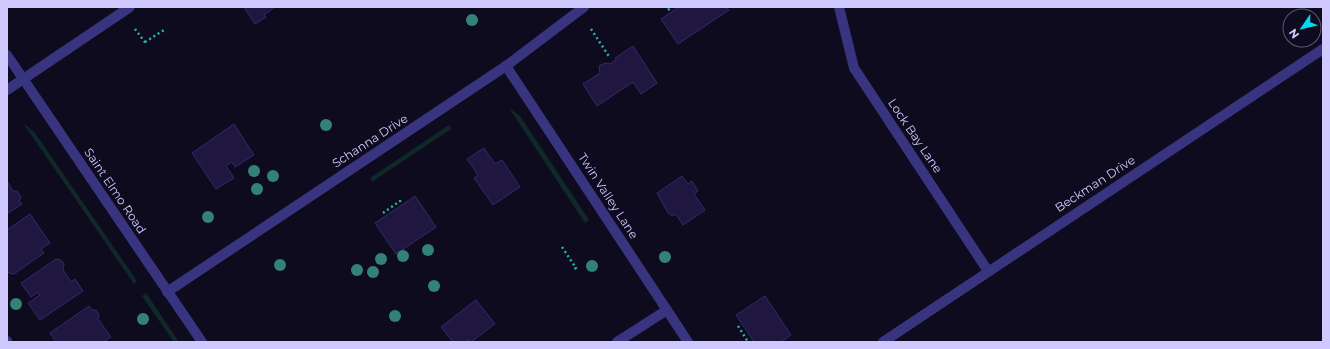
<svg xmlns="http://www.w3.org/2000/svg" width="1330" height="349" viewBox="0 0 1330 349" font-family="Montserrat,sans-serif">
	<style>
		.green { fill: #0e2928 }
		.building { fill: #1f1740; stroke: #36286d }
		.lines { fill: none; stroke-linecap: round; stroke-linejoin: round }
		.path { stroke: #28b3ac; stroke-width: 2.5; stroke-dasharray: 2 3; stroke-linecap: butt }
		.street { stroke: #383480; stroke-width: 10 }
		.tree { fill: #338278 }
		.labels { text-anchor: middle; stroke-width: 3.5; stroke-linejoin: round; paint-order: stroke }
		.street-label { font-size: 12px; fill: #cfc9ff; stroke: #0f0b1f }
	</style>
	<rect width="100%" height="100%" fill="#0f0b1f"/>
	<!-- green -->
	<g class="green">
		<polygon points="509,108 520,116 589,220 585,223"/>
		<polygon points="23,123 35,133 137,281 134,284"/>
		<polygon points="449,125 451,129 372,182 370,178"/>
		<polygon points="146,293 179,342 174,342 142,296"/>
	</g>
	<!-- building -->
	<g class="building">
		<polygon points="244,7 275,7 264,15 266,17 255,24"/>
		<polygon points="679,7 726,7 729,10 678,44 661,19"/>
		<polygon points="633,46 657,83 641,94 633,82 597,106 583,84 600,73 599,66 605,63 610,64 616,60 615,58"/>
		<polygon points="234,124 254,155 235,167 232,162 226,166 234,178 216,189 192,153"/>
		<polygon points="484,148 495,164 502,160 520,187 493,205 474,178 478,175 467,159"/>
		<polygon points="682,176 688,184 692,181 698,191 694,194 705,210 683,225 676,214 672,216 668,213 657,193"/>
		<polygon points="7,181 13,191 17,191 21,197 19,201 22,204 7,214"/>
		<polygon points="415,196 436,227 396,254 375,223"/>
		<polygon points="30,214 50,243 41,249 44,253 14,274 9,273 7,270 7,230"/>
		<polygon points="56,259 61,260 64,264 63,270 71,282 75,279 83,291 40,320 28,303 40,295 38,292 31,297 21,283"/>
		<polygon points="765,296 791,335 781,342 754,342 736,315"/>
		<polygon points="476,300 495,324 471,342 468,340 466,342 453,342 441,327"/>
		<polygon points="89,306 92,310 96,310 99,315 98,319 111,337 103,342 56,342 50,333"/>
	</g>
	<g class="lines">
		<!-- path -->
		<g class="path">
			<polyline points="668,10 672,7"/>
			<polyline points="135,29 147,45"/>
			<polyline points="591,29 610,58"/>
			<polyline points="145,42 164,30"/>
			<polyline points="383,213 400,201 402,204"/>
			<polyline points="562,247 576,268 574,269"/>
			<polyline points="738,326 748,342"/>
		</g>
		<!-- street -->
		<g class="street">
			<polyline points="839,7 854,68 988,271"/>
			<polyline points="7,55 202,342"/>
			<polyline points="506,66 688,342"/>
			<polyline points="7,90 130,7"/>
			<polyline points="167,292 506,66 584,7"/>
			<polyline points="7,341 7,342"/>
			<polyline points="617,342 667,310"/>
			<polyline points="883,342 1323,49"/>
		</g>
	</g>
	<!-- trees -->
	<g class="tree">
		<circle cx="472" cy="20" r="6"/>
		<circle cx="326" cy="125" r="6"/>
		<circle cx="254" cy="171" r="6"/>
		<circle cx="273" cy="176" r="6"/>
		<circle cx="257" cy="189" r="6"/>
		<circle cx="208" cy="217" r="6"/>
		<circle cx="428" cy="250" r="6"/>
		<circle cx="403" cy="256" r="6"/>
		<circle cx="665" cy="257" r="6"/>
		<circle cx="381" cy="259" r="6"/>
		<circle cx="280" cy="265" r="6"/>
		<circle cx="592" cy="266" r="6"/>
		<circle cx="357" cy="270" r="6"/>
		<circle cx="373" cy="272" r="6"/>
		<circle cx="434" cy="286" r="6"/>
		<circle cx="16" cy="304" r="6"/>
		<circle cx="395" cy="316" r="6"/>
		<circle cx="143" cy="319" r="6"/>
	</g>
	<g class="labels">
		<!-- street labels -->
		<g class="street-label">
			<text transform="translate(915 136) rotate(56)" y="4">Lock Bay Lane</text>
			<text transform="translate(370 141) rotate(-33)" y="4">Schanna Drive</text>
			<text transform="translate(1095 184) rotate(-33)" y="4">Beckman Drive</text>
			<text transform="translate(115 191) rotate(56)" y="4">Saint Elmo Road</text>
			<text transform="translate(608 196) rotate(57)" y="4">Twin Valley Lane</text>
		</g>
	</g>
	<!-- border -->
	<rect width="1330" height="349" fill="none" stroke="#cfc9ff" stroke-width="16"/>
	<!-- north arrow -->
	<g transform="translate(1302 28) rotate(235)"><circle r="19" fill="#0f0b1f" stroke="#5c5779"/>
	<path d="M0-3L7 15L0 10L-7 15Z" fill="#00d9f4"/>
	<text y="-6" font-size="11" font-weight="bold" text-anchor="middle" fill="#cfc9ff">N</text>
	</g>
</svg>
